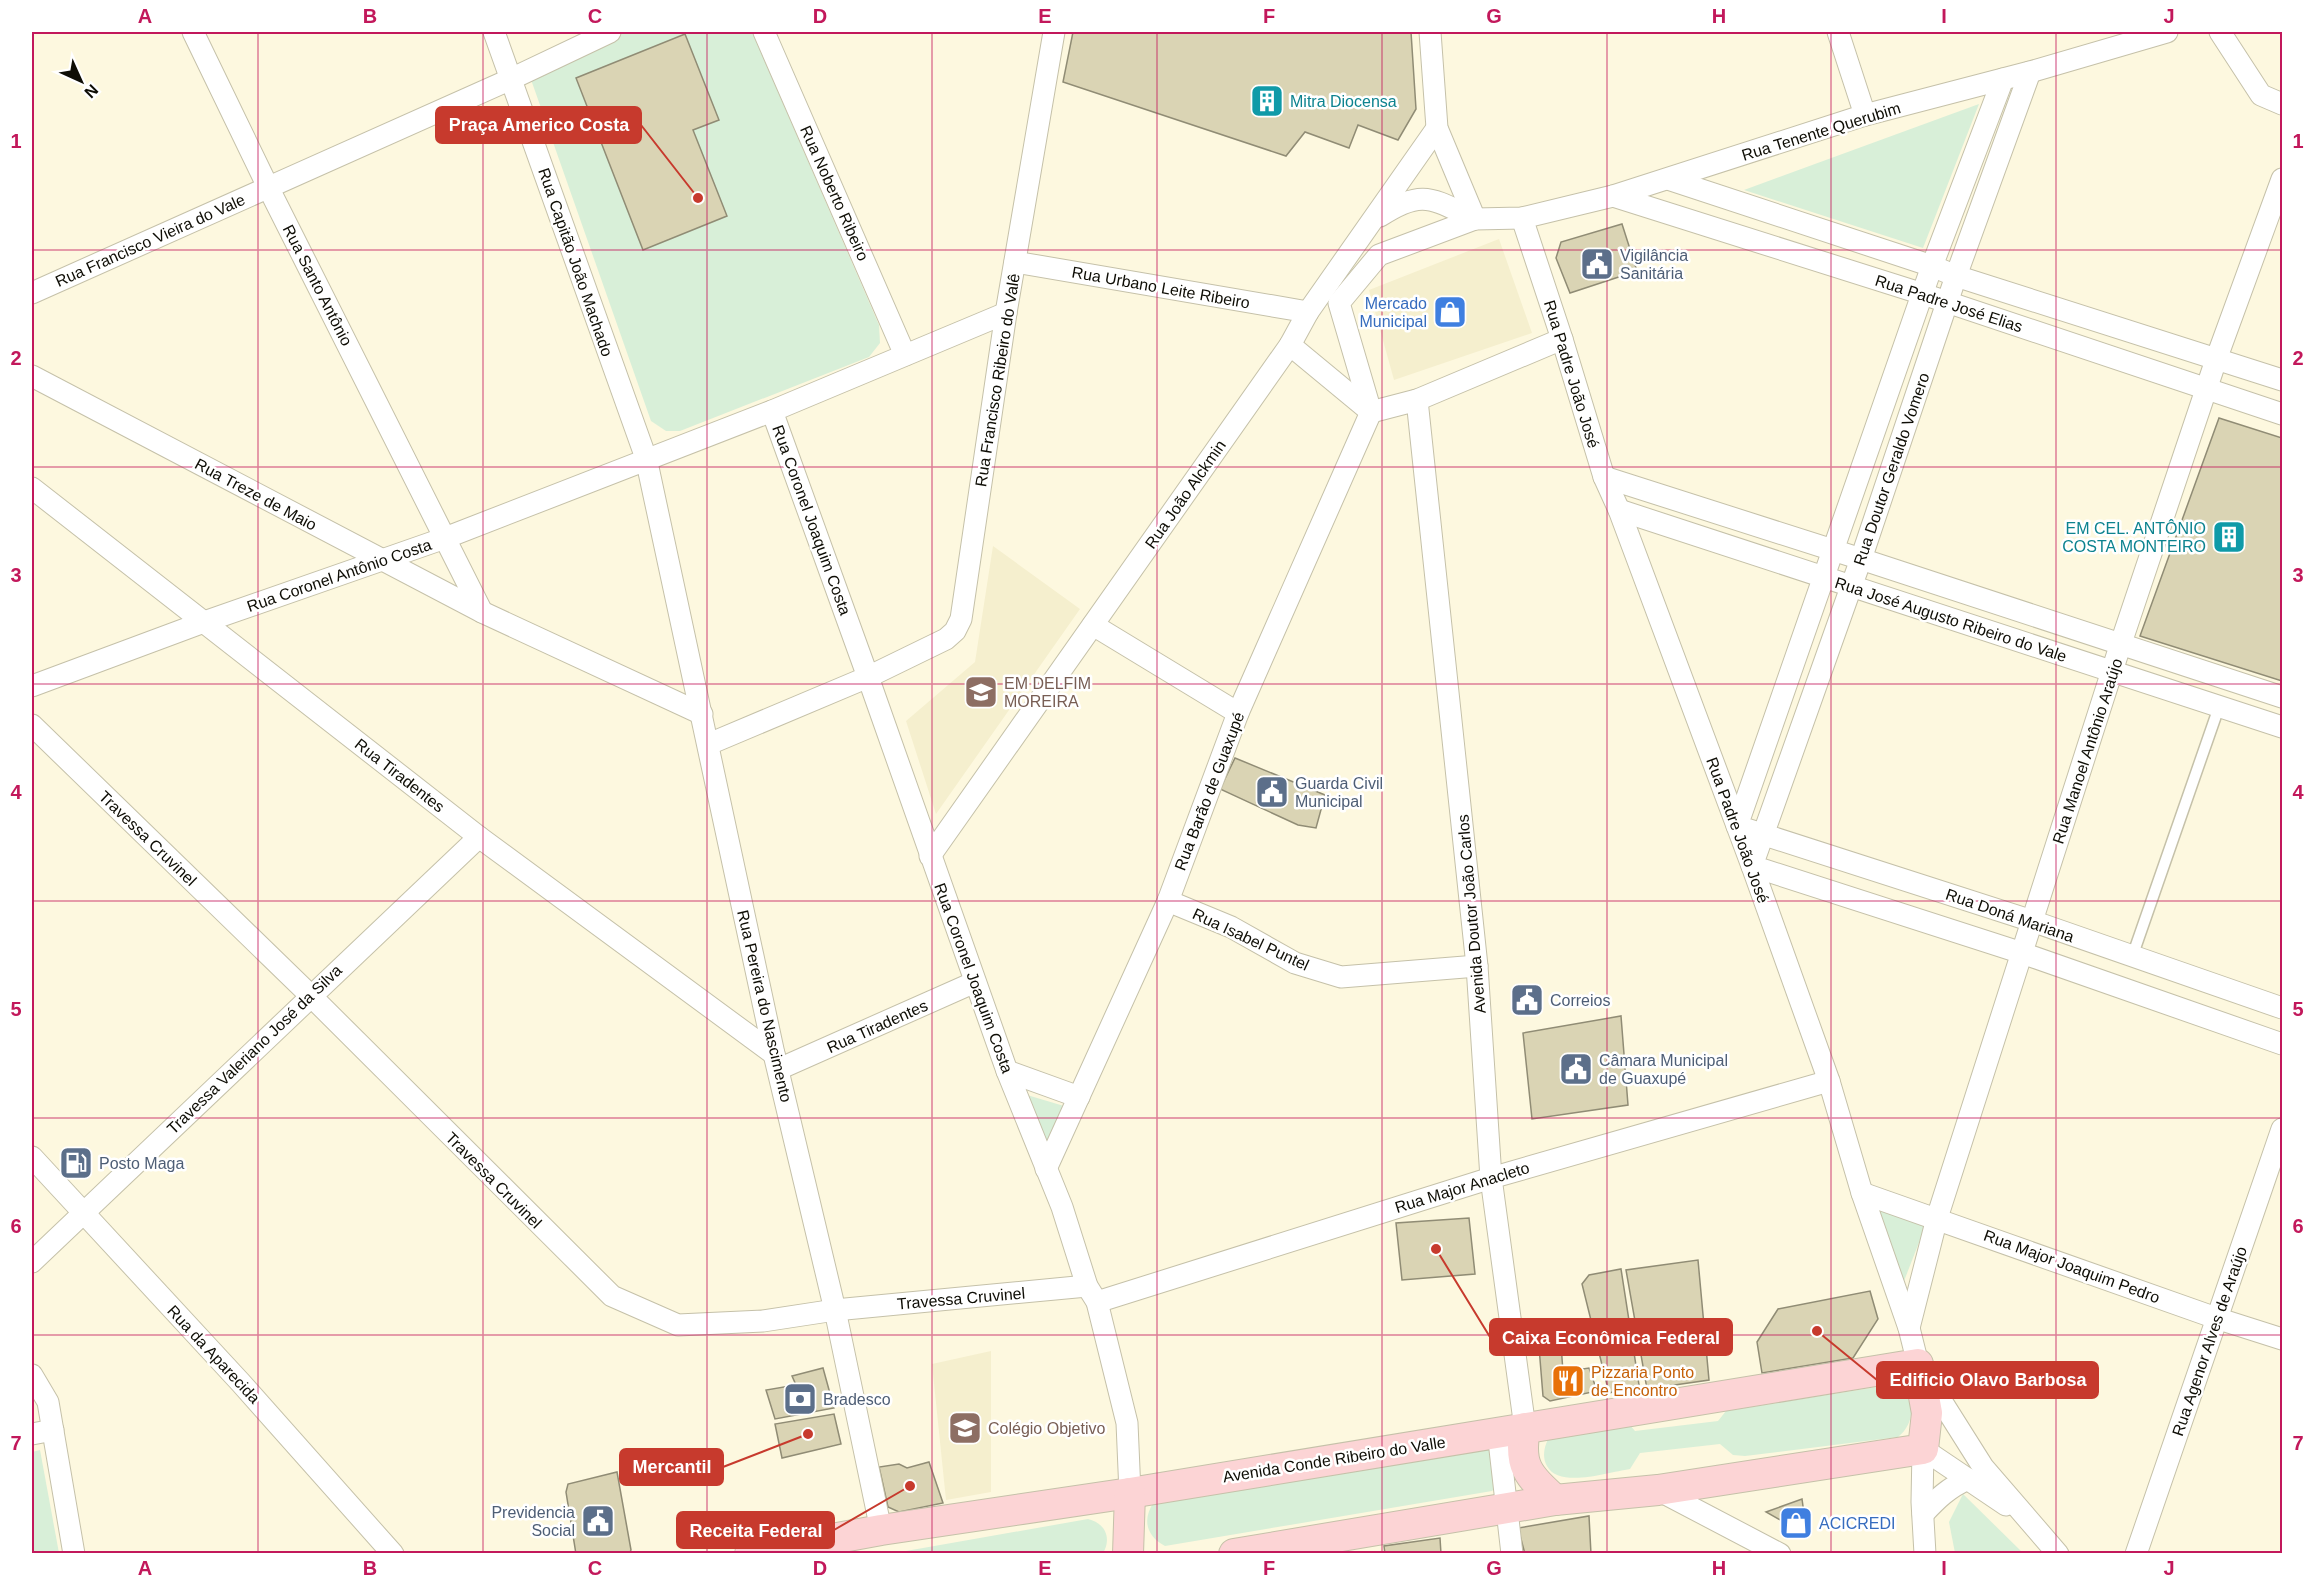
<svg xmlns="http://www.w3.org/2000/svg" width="2314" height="1585" viewBox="0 0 2314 1585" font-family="Arial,sans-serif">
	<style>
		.built { fill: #f5efce }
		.green { fill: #d8efd8 }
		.building { fill: #dad4b4; stroke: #908c75; stroke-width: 1.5 }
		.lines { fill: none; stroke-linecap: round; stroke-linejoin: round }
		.lane-casing { stroke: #c5c1a9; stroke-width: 13 }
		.street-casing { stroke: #c5c1a9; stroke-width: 23 }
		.secondary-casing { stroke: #c5c1a9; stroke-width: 32 }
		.lane { stroke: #fff; stroke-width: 10 }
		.street { stroke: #fff; stroke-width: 21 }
		.secondary { stroke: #fcd4d5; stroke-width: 30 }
		.grid { fill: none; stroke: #c2185b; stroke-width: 1.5; stroke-opacity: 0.55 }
		.labels { text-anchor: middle; stroke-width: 5; stroke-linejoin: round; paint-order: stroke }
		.culture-label { font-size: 16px; fill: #0d838f; stroke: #fff; text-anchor: start }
		.street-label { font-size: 16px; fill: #0e0d05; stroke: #fff }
		.service-label { font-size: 16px; fill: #4e5e75; stroke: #fff; text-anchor: start }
		.shop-label { font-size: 16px; fill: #366cbe; stroke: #fff; text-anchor: end }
		.education-label { font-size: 16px; fill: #785e54; stroke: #fff; text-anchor: start }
		.food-label { font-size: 16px; fill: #c56008; stroke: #fff; text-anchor: start }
		.leader { fill: none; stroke: #c73a2d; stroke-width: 2 }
		.callout-dot { fill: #c73a2d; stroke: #fff; stroke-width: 2 }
		.callout { fill: #c73a2d; stroke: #c73a2d; stroke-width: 2 }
		.callout-label { font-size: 18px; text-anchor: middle; font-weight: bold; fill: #fff }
		.neatline { fill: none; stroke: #c2185b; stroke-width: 2 }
		.grid-label { font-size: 20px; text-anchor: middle; font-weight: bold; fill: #c2185b }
	</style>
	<rect width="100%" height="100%" fill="#fdf8df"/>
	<!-- built -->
	<g class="built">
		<polygon points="1499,239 1532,333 1394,380 1369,290"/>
		<polygon points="993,546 1080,609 936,814 906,721 975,662"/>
		<polygon points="991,1351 991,1492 946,1500 932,1364"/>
	</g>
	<!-- green -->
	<g class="green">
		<polygon points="621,32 752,32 879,325 880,343 869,357 680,431 666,431 651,421 528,71"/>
		<polygon points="1979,104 1923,248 1744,190"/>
		<polygon points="1027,1095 1064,1106 1046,1144"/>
		<polygon points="1876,1205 1925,1227 1904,1281"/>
		<path d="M1890,1385C1915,1393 1918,1421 1898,1437L1745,1456L1733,1455L1720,1444L1640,1453L1630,1469C1609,1472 1559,1489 1547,1466C1542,1457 1544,1448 1548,1439L1629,1424L1635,1431L1718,1421L1726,1411Z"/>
		<path d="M1489,1444L1495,1488L1492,1491L1165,1546C1146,1536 1142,1519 1154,1502Z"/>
		<polygon points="40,1450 59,1553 32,1553 32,1452"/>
		<polygon points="1963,1494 2023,1553 1955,1553 1949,1522"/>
		<path d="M1088,1519C1105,1523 1112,1538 1103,1553H901L906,1551Z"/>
	</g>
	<!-- building -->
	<g class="building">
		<polygon points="1073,32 1411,32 1416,109 1398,140 1358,125 1349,148 1305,132 1286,156 1063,82"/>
		<polygon points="685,34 719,120 693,130 727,216 643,250 576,78"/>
		<polygon points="1622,224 1637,271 1570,293 1556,258 1561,242"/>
		<polygon points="2219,418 2282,438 2282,681 2140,636"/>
		<polygon points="1235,758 1325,795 1316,828 1298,825 1220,789"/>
		<polygon points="1621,1016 1628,1105 1532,1119 1523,1033"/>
		<polygon points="1469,1218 1475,1274 1402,1280 1396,1223"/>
		<polygon points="1698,1260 1709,1380 1647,1389 1626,1270"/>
		<polygon points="1621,1269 1639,1385 1609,1393 1582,1284 1589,1275"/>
		<polygon points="1870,1291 1878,1319 1853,1358 1762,1373 1757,1342 1778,1309"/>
		<polygon points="1561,1344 1563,1372 1589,1368 1597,1391 1550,1401 1543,1396 1539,1347"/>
		<polygon points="823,1368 834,1408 775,1419 766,1390 796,1385 792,1376"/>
		<polygon points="834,1414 841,1444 782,1458 775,1424"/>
		<polygon points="929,1462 943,1503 899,1512 888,1507 879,1467 899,1464 907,1468"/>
		<polygon points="617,1472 631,1550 629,1554 576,1554 566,1492 568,1484"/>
		<polygon points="1802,1499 1807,1535 1766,1512"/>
		<polygon points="1589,1516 1591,1554 1525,1554 1518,1528"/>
		<polygon points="1440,1538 1441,1554 1385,1554 1384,1546"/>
	</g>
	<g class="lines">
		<!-- lane casing -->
		<g class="lane-casing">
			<polyline id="lane" points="2132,957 2219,707"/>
		</g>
		<!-- street casing -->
		<g class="street-casing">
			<g id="street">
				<polyline points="193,32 268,187 482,612"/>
				<polyline points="494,32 646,458 774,1054 835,1310 881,1530"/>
				<polyline points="764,32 905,355"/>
				<polyline points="1430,32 1437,128 1475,219"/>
				<polyline points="1838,32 1865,115"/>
				<polyline points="2220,32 2261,95 2282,104"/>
				<polyline points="2030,72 1956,276 1861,559 1752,866 2022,953 2282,1044"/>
				<polyline points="2003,79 1932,266 1737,826 2032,921 2282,1008"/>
				<polyline points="1668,179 1932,266 1956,276 2282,380"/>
				<polyline points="1613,196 1923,294 2282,414"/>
				<path d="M1380,216C1423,188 1432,199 1475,219"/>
				<polyline points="1522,218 1562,339 1604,477 1619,510 1752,866 1829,1081 1862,1193 1909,1328 1918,1364 1983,1467 2058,1554"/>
				<polyline points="1015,262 1308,312"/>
				<polyline points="32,293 511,79 610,32"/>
				<polyline points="1290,345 1371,412"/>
				<polyline points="32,376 482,612 702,714"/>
				<polyline points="1417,400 1477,966 1491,1178 1525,1428"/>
				<polyline points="772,411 868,677 1007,1071 1062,1207 1087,1286 1097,1302 1127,1423 1130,1493"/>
				<polyline points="1371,412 1339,303 1379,255 1475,219 1522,218 1613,196 1865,115 2030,72 2167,32"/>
				<polyline points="1371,412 1417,400 1562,339"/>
				<polyline points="1604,477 1861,559 2282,697"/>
				<polyline points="32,488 479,837 774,1054"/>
				<polyline points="1619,510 2282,727"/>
				<polyline points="1093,625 1238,713"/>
				<polyline points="32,686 204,622 445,538 772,411 1006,313"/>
				<polyline points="32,725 310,995 612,1296 678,1325 763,1321 835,1310 1087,1286"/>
				<polyline points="709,744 868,677 946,639 955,631 961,619 1006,313 1054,32"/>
				<polyline points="930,856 1290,345 1308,312 1437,128"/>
				<polyline points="1168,901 1231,927 1295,963 1341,977 1477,966"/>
				<polyline points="779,1069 975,982"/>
				<polyline points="1007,1071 1079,1097"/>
				<polyline points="32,1157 241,1383 393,1554"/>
				<polyline points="1046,1169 1168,901 1238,713 1371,412"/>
				<polyline points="1862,1193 2216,1318 2282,1339"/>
				<polyline points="32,1262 479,837"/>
				<polyline points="1097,1302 1491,1178 1829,1081"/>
				<polyline points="1909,1328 1937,1218 2121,643 2217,357 2282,179"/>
				<polyline points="32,1375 48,1402 74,1554"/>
				<polyline points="1498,1432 1512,1554"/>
				<polyline points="32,1434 53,1430"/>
				<polyline points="1923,1449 2006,1505"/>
				<polyline points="1923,1449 1922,1502 1925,1554"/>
				<polyline points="1658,1490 1780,1554"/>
				<path d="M1923,1514C1937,1499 1948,1488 1968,1479"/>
				<polyline points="2136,1554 2282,1129"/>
			</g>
		</g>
		<!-- secondary casing -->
		<g class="secondary-casing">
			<g id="secondary">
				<path d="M1525,1428C1518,1466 1528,1475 1555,1500"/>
				<polyline points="750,1554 881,1530 1130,1493 1918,1364 1927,1413 1923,1449 1658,1490 1555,1500 1234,1554"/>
				<polyline points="1128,1554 1130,1493"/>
			</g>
		</g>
		<!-- lane -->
		<use href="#lane" class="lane"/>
		<!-- street -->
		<use href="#street" class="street"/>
		<!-- secondary -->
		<use href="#secondary" class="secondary"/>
	</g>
	<!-- grid -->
	<path class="grid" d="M258,32V1554M483,32V1554M707,32V1554M932,32V1554M1157,32V1554M1382,32V1554M1607,32V1554M1831,32V1554M2056,32V1554M32,250H2282M32,467H2282M32,684H2282M32,901H2282M32,1118H2282M32,1335H2282"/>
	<!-- icons -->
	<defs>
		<g id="building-square" transform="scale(1.725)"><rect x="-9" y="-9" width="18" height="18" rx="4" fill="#0f9aa8" stroke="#fff"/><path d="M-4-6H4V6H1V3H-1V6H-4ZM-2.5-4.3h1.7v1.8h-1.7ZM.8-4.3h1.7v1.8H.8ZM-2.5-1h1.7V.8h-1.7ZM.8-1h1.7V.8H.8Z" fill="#fff"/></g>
		<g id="civic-square" transform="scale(1.725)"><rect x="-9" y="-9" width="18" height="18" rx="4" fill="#5c6f8a" stroke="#fff"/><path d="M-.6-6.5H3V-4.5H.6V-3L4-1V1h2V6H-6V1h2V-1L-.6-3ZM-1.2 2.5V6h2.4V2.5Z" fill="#fff"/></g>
		<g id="shop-square" transform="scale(1.725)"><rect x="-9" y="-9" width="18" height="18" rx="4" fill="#3f7fe0" stroke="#fff"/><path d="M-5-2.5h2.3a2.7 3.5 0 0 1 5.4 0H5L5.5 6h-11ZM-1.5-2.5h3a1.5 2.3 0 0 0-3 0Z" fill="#fff"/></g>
		<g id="school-square" transform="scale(1.725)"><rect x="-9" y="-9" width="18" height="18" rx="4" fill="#8d6e63" stroke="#fff"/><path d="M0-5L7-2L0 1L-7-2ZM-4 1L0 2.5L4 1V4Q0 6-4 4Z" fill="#fff"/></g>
		<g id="fuel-square" transform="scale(1.725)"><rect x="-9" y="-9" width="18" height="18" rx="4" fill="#5c6f8a" stroke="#fff"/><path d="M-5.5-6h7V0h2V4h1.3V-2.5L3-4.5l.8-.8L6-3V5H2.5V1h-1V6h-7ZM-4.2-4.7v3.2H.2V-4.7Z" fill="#fff"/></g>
		<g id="restaurant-square" transform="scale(1.725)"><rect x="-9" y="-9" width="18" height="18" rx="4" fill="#e8710a" stroke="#fff"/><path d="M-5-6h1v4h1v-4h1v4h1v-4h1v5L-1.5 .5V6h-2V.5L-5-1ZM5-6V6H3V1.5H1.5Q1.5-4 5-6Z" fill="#fff"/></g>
		<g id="bank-square" transform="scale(1.725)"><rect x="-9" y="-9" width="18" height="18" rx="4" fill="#5c6f8a" stroke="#fff"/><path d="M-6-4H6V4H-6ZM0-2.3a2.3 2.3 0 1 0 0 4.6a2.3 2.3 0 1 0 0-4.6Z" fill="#fff"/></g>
	</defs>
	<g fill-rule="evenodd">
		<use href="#building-square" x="1267" y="101"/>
		<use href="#civic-square" x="1597" y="264"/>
		<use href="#shop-square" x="1450" y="312"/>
		<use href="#building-square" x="2229" y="537"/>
		<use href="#school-square" x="981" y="692"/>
		<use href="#civic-square" x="1272" y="792"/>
		<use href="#civic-square" x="1527" y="1000"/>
		<use href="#civic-square" x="1576" y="1069"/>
		<use href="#fuel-square" x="76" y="1163"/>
		<use href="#restaurant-square" x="1568" y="1381"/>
		<use href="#bank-square" x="800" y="1399"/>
		<use href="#school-square" x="965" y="1428"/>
		<use href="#civic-square" x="598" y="1521"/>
		<use href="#shop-square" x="1796" y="1523"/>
	</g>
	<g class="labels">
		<!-- culture labels -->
		<g class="culture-label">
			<text x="1290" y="107">Mitra Diocensa</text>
			<text x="2206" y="534" text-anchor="end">EM CEL. ANTÔNIO<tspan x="2206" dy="18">COSTA MONTEIRO</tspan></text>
		</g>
		<!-- street labels -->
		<g class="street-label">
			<text transform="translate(1821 131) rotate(-17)" y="6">Rua Tenente Querubim</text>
			<text transform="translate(835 193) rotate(66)" y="6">Rua Noberto Ribeiro</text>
			<text transform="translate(150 240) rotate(-24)" y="6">Rua Francisco Vieira do Vale</text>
			<text transform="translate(576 262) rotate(71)" y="6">Rua Capitão João Machado</text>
			<text transform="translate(318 285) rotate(63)" y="6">Rua Santo Antônio</text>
			<text transform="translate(1161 287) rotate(10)" y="6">Rua Urbano Leite Ribeiro</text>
			<text transform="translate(1949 303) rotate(18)" y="6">Rua Padre José Elias</text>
			<text transform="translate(1572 374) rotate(73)" y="6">Rua Padre João José</text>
			<text transform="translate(997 380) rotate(-81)" y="6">Rua Francisco Ribeiro do Valê</text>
			<text transform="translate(1891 469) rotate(-71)" y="6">Rua Doutor Geraldo Vomero</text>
			<text transform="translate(256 494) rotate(28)" y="6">Rua Treze de Maio</text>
			<text transform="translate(1185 494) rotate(-55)" y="6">Rua João Alckmin</text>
			<text transform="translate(812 520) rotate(70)" y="6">Rua Coronel Joaquim Costa</text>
			<text transform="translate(339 575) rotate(-19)" y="6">Rua Coronel Antônio Costa</text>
			<text transform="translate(1951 619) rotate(18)" y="6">Rua José Augusto Ribeiro do Vale</text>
			<text transform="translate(2087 751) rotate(-72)" y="6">Rua Manoel Antônio Araújo</text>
			<text transform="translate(400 775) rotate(38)" y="6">Rua Tiradentes</text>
			<text transform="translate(1209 791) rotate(-69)" y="6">Rua Barão de Guaxupé</text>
			<text transform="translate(1738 830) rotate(70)" y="6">Rua Padre João José</text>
			<text transform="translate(148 838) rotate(44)" y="6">Travessa Cruvinel</text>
			<text transform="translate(1471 914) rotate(-95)" y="6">Avenida Doutor João Carlos</text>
			<text transform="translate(2010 915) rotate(19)" y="6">Rua Doná Mariana</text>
			<text transform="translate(1251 939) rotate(25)" y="6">Rua Isabel Puntel</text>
			<text transform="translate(974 978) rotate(70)" y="6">Rua Coronel Joaquim Costa</text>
			<text transform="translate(765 1006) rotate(77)" y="6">Rua Pereira do Nascimento</text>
			<text transform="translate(877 1026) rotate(-24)" y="6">Rua Tiradentes</text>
			<text transform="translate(254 1049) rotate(-44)" y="6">Travessa Valeriano José da Silva</text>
			<text transform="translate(494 1180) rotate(45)" y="6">Travessa Cruvinel</text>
			<text transform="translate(1462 1187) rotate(-17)" y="6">Rua Major Anacleto</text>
			<text transform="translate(2072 1266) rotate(20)" y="6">Rua Major Joaquim Pedro</text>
			<text transform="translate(961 1298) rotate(-5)" y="6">Travessa Cruvinel</text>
			<text transform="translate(2209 1341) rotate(-71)" y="6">Rua Agenor Alves de Araújo</text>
			<text transform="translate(214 1354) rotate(47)" y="6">Rua da Aparecida</text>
			<text transform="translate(1334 1459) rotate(-9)" y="6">Avenida Conde Ribeiro do Valle</text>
		</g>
		<!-- service labels -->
		<g class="service-label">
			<text x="1620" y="261">Vigilância<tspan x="1620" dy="18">Sanitária</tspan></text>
			<text x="1295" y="789">Guarda Civil<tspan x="1295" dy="18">Municipal</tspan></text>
			<text x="1550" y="1006">Correios</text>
			<text x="1599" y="1066">Câmara Municipal<tspan x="1599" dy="18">de Guaxupé</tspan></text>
			<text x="99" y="1169">Posto Maga</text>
			<text x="823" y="1405">Bradesco</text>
			<text x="575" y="1518" text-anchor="end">Previdencia<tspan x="575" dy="18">Social</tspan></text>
		</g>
		<!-- shop labels -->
		<g class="shop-label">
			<text x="1427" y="309">Mercado<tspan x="1427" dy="18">Municipal</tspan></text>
			<text x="1819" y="1529" text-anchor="start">ACICREDI</text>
		</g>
		<!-- education labels -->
		<g class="education-label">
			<text x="1004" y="689">EM DELFIM<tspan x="1004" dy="18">MOREIRA</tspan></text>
			<text x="988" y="1434">Colégio Objetivo</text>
		</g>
		<!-- food labels -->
		<g class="food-label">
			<text x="1591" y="1378">Pizzaria Ponto<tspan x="1591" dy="18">de Encontro</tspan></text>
		</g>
	</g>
	<!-- callouts -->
	<path class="leader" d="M698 198L641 125M1436 1249L1490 1337M1817 1331L1877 1380M808 1434L723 1467M910 1486L834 1530"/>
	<g class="callout-dot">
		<circle cx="698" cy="198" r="6"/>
		<circle cx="1436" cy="1249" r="6"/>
		<circle cx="1817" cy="1331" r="6"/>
		<circle cx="808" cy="1434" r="6"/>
		<circle cx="910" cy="1486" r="6"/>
	</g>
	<g class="callout">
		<rect x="436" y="107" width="205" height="36" rx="6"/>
		<rect x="1490" y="1319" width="242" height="36" rx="6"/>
		<rect x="1877" y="1362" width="221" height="36" rx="6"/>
		<rect x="620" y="1449" width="103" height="36" rx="6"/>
		<rect x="677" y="1512" width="157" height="36" rx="6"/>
	</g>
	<g class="callout-label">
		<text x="539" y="131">Praça Americo Costa</text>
		<text x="1611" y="1344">Caixa Econômica Federal</text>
		<text x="1988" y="1386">Edificio Olavo Barbosa</text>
		<text x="672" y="1473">Mercantil</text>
		<text x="756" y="1537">Receita Federal</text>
	</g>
	<!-- border -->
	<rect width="2314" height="1585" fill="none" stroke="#ffffff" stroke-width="66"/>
	<!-- north arrow -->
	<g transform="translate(81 81) rotate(135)" stroke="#ffffff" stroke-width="4.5" paint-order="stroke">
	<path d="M0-4.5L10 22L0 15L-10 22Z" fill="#0e0d05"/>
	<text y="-9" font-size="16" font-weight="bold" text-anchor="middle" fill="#0e0d05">N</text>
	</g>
	<rect x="33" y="33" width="2248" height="1519" class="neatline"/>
	<g class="grid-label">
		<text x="145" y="23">A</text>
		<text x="370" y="23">B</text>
		<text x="595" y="23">C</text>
		<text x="820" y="23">D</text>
		<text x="1045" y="23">E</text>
		<text x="1269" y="23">F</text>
		<text x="1494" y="23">G</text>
		<text x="1719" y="23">H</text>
		<text x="1944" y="23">I</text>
		<text x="2169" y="23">J</text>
		<text x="16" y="148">1</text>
		<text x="2298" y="148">1</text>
		<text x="16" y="365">2</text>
		<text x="2298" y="365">2</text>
		<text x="16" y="582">3</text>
		<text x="2298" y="582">3</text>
		<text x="16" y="799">4</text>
		<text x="2298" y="799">4</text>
		<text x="16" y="1016">5</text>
		<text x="2298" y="1016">5</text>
		<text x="16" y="1233">6</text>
		<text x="2298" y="1233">6</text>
		<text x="16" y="1450">7</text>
		<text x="2298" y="1450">7</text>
		<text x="145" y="1575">A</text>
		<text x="370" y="1575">B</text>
		<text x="595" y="1575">C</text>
		<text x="820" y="1575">D</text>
		<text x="1045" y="1575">E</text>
		<text x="1269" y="1575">F</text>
		<text x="1494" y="1575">G</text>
		<text x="1719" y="1575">H</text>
		<text x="1944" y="1575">I</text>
		<text x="2169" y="1575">J</text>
	</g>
</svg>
